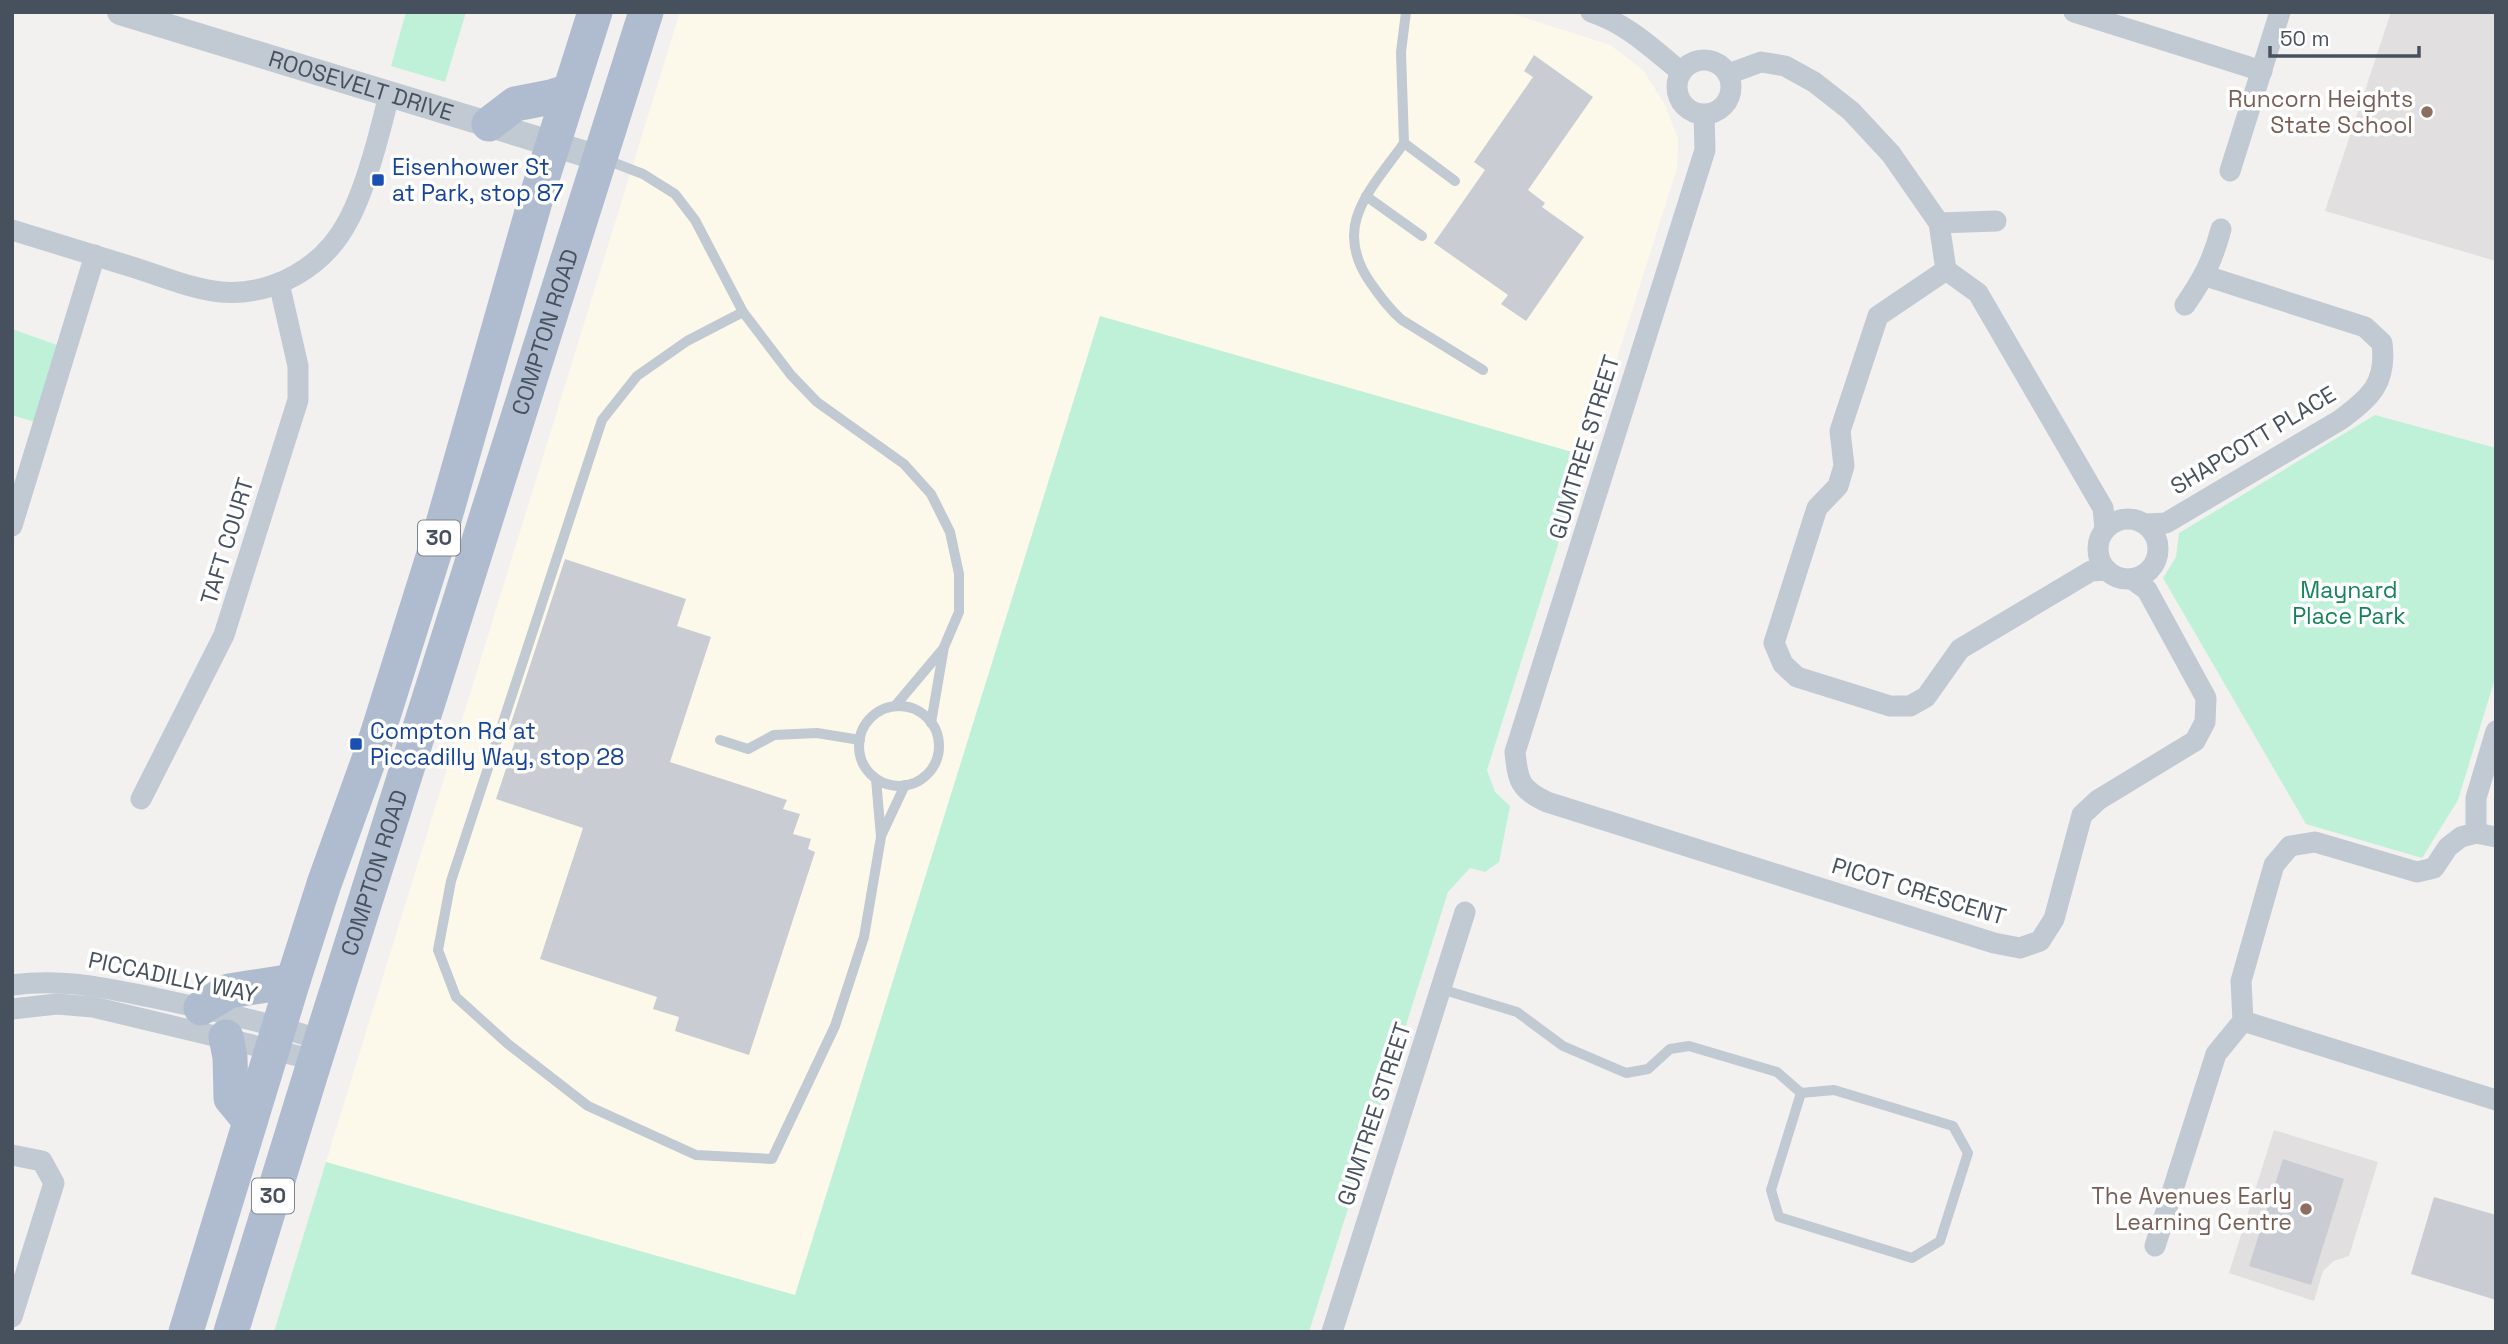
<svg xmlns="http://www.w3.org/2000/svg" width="2508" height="1344" viewBox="0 0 2508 1344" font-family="'Space Grotesk',sans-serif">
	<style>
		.commercial { fill: #fdf9ea }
		.education { fill: #e1dfdf }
		.green { fill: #bef1d8 }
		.building { fill: #caccd3 }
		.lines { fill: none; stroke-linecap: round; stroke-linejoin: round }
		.service { stroke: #c1c9d2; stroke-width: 10 }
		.minor { stroke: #c1c9d2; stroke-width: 21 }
		.tertiary { stroke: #c1c9d2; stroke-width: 26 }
		.primary { stroke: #afbcd0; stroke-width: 35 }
		.education-dot { fill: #8d6e63; stroke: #fff; stroke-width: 2.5 }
		.transit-dot { fill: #1a4fb4; stroke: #fff; stroke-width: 2.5 }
		.labels { text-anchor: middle; stroke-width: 7; stroke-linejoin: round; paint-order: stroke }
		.shield { fill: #fff; stroke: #7e858e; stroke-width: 2 }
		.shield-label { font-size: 21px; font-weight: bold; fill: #47515e }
		.street-label { font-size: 23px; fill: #47515e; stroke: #fff }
		.education-label { font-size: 23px; fill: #785e54; stroke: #fff; text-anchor: end }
		.transit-label { font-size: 23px; fill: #164399; stroke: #fff; text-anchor: start }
		.park-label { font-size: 23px; fill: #158359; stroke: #fff }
	</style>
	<rect width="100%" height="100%" fill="#f3f0f0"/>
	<!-- commercial -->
	<polygon class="commercial" points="680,12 1507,12 1610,45 1643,70 1665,105 1678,139 1677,168 1586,456 1100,316 795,1295 326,1162"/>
	<!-- education -->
	<g class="education">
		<polygon points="2391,12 2496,12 2496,261 2325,211"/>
		<polygon points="2274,1130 2378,1162 2349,1256 2334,1261 2323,1271 2314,1301 2229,1273"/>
	</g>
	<!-- green -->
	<g class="green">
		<polygon points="406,12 466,12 445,82 391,66"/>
		<polygon points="1100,316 1586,456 1487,770 1495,792 1510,806 1499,862 1485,872 1470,868 1448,892 1309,1332 274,1332 326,1162 795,1295"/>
		<polygon points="12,329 60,346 35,422 12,415"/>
		<polygon points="2375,415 2496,448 2496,675 2458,800 2422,858 2306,824 2163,578 2176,557 2179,533"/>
	</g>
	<!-- building -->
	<g class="building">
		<polygon points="1534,55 1593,97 1528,190 1545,203 1542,207 1584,237 1526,321 1501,304 1508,295 1434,243 1485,170 1474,162 1533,77 1524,71"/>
		<polygon points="565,559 686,599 677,626 711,637 670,762 787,800 783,809 800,814 793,834 811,839 808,849 815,852 749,1055 675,1031 679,1017 653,1009 657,997 540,959 583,828 496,799 518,732 509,729"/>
		<polygon points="2283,1159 2344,1179 2311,1285 2249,1266"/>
		<polygon points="2434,1197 2496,1215 2496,1300 2411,1274"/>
	</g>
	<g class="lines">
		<!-- service -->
		<g class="service">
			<polyline points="1406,12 1401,52 1404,143 1455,181"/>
			<path d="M1404,143C1371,190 1331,225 1370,282C1380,296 1389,309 1402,320L1483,370"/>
			<polyline points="604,159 643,174 675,194 695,220 743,312 791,375 817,402 904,464 931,494 950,532 959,574 959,612 944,647 931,723"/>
			<polyline points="1366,196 1422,236"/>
			<polyline points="743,312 687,341 637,376 602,420 451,881 438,950 456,997 508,1044 588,1106 696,1155 772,1159 835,1026 864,937 881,837 876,779"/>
			<polyline points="895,706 943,649"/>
			<circle cx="899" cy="746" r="40"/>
			<polyline points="720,740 748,749 774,735 817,733 860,740"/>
			<polyline points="882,834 905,785"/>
			<polyline points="1441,989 1517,1012 1563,1046 1626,1073 1648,1069 1670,1049 1689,1046 1777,1072 1801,1093 1771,1190 1779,1217 1912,1258 1940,1241 1968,1153 1953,1126 1834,1090 1801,1093"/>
		</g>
		<!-- minor -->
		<g class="minor">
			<path d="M1591,12C1626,23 1653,49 1681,72"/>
			<polyline points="2074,12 2262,71"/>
			<circle cx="1704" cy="87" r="27"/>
			<polyline points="1728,74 1761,62 1785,66 1814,82 1851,111 1891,154 1939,223 1946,270 1978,293 2103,508 2105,529"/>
			<path d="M1704,115L1705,150L1515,752C1518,782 1520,789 1547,802L1994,943L2020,948L2040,941L2054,919L2082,815L2098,800L2195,741L2205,722L2206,698L2147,590L2132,579"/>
			<polyline points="2230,171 2280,12"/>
			<polyline points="1939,223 1996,221"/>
			<path d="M12,230C51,242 90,254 129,266C159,275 190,289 221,292C274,296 324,267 348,221C366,188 380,132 389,95"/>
			<polyline points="1946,270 1878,316 1840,431 1844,466 1838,486 1817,508 1774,643 1783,664 1797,677 1890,706 1910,706 1926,697 1960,649 2091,571 2107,570"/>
			<path d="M2185,305C2203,279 2213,260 2221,229"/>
			<circle cx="2128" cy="549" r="30"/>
			<path d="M2147,524L2166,523L2340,420C2371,397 2387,383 2382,343L2365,327L2206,276"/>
			<polyline points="12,526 95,255"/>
			<polyline points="141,799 224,635 298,400 298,366 279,283"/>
			<polyline points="2476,833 2476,798 2496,731"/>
			<path d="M12,985C64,978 105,988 155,998C211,1010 266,1022 321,1040"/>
			<polyline points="12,1009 57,1004 93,1007 315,1060"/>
			<polyline points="2243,1021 2496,1100"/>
			<polyline points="12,1155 42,1161 54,1183 12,1317"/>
			<polyline points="2155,1246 2216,1054 2243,1021 2241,981 2274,865 2290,846 2315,842 2417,872 2434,868 2448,847 2461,837 2476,833 2496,837"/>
			<polyline points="1332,1332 1465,912"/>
		</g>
		<!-- tertiary -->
		<path class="tertiary" id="s1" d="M120,12L602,159"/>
		<!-- primary -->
		<g class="primary">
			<polyline points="489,124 515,104 551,97 570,91"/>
			<polyline points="201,1008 229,991 293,981"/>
			<polyline points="226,1037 230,1057 231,1098 250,1121"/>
			<polyline points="186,1332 293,981 324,884 373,748 438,541 536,198 595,12"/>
			<path id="s2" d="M231,1332L315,1060L646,12"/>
		</g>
	</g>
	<!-- markers -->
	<g class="education-dot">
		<circle cx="2427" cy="112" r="7"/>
		<circle cx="2306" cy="1209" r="7"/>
	</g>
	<g class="transit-dot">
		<rect x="371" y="173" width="14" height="14" rx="3.5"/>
		<rect x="349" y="737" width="14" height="14" rx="3.5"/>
	</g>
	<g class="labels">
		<!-- shield labels -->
		<g class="shield">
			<rect x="418" y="520.5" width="42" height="35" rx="5"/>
			<rect x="252" y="1178.5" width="42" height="35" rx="5"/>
		</g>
		<g class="shield-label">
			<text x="439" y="545">30</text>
			<text x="273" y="1203">30</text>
		</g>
		<!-- street labels -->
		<g class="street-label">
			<text dy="8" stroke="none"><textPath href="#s1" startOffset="252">ROOSEVELT DRIVE</textPath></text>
			<text dy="8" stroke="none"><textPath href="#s2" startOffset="1048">COMPTON ROAD</textPath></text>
			<text transform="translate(2253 440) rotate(-31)" y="8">SHAPCOTT PLACE</text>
			<text transform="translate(1584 447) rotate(-73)" y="8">GUMTREE STREET</text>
			<text transform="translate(227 541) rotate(-73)" y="8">TAFT COURT</text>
			<text dy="8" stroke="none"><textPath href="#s2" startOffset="481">COMPTON ROAD</textPath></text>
			<text transform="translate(1919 891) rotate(17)" y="8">PICOT CRESCENT</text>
			<text transform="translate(173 977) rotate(12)" y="8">PICCADILLY WAY</text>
			<text transform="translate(1374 1114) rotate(-72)" y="8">GUMTREE STREET</text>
		</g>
		<!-- education labels -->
		<g class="education-label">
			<text x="2413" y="107">Runcorn Heights<tspan x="2413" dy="26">State School</tspan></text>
			<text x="2292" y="1204">The Avenues Early<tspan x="2292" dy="26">Learning Centre</tspan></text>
		</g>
		<!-- transit labels -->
		<g class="transit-label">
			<text x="392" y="175">Eisenhower St<tspan x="392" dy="26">at Park, stop 87</tspan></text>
			<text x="370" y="739">Compton Rd at<tspan x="370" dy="26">Piccadilly Way, stop 28</tspan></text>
		</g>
		<!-- park labels -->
		<g class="park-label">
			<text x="2349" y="598">Maynard<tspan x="2349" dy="26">Place Park</tspan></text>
		</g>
	</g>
	<!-- border -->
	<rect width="2508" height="1344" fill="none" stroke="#47515e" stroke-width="28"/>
	<!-- scale -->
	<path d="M2270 46v10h149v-10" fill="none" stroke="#47515e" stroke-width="3.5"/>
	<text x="2280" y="46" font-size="21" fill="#47515e" stroke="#ffffff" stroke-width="5" paint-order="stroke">50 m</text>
</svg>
